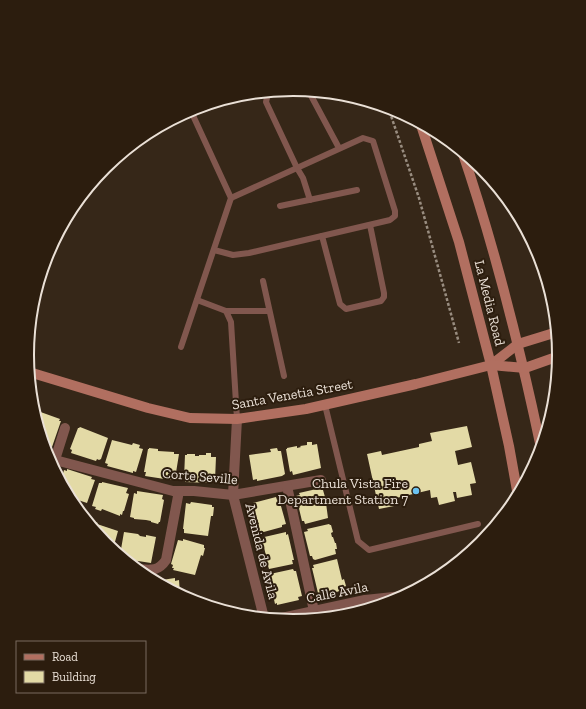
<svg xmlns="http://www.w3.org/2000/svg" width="586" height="709" viewBox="0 0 586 709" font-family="'Zilla Slab',serif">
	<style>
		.building { fill: #e3daa6 }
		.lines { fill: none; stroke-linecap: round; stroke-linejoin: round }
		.path { stroke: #998d80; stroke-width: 2.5; stroke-dasharray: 3 2; stroke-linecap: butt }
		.lane { stroke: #81574e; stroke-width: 6 }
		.street { stroke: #81574e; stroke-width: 10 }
		.secondary { stroke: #b16f60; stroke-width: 10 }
		.poi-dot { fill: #6bc3f2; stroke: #2c1d0e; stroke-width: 1.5 }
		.labels { text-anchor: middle; stroke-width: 4; stroke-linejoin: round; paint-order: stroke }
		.street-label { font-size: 14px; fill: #eae0d6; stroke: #2c1d0e }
		.poi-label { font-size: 14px; fill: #eae0d6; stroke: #2c1d0e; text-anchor: end }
		.rim { fill: none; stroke: #eae0d6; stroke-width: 2 }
	</style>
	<rect width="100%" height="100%" fill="#362718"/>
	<!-- building -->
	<g class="building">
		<polygon points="35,410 60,419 59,421 61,421 52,447 50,446 49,449 45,448 34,412"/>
		<polygon points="467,426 472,447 455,451 458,465 471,462 476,483 470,484 472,495 457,498 456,492 453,492 455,501 439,505 437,497 431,498 430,490 392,499 394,506 379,509 367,454 381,451 382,455 419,447 419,444 432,441 430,433"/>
		<polygon points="80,427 108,438 101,459 99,460 97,459 96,461 71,453 72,450 70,449 78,428 79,428"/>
		<polygon points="112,440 132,445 133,443 140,445 139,448 143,449 136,472 133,471 133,473 107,466 108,464 105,463"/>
		<polygon points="307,442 312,442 312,445 317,444 321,468 293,475 292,471 290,472 286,449 287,449 287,448 297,446 297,448 301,447 300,446 307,445"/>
		<polygon points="149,448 158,449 158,451 174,452 174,454 179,454 175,479 172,478 171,480 145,476 146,472 144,472 148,449 149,449"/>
		<polygon points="277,448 278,451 281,451 285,474 282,476 257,481 257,479 253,480 249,455 271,452 270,449"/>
		<polygon points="206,453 211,453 211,457 216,457 215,480 211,483 185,482 185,478 184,478 185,455 187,455 187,454 195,454 195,456 199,456 199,455 206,455"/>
		<polygon points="67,469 92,477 91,479 95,480 87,503 69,497 61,481 64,470 67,471"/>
		<polygon points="102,482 128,488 126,493 129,494 124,511 123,511 122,515 120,514 120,516 102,509 101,511 95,509 96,507 92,506 99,483 102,483"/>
		<polygon points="321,488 321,490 323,490 325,497 323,498 324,503 326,503 328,518 305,524 304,521 302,521 296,496 300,495 299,493"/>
		<polygon points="137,491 163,495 162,499 164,500 160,522 159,522 158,524 151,522 151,521 146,520 134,519 134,518 130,517 134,493 137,494"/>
		<polygon points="276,497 277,500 279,499 286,524 282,525 282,527 260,533 260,531 258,532 256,525 259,524 252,507 254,507 253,503"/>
		<polygon points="191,502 212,505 212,507 214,507 213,516 211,516 208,536 184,533 184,529 183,529 186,503 190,504"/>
		<polygon points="90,520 98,523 97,524 118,531 113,549 105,542 88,522 90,522"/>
		<polygon points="329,524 330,525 331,525 333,532 331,533 332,537 333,537 335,543 336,543 337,549 335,549 336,554 315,560 313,559 312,556 310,556 304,532 308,531 307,529"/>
		<polygon points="124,532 138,534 140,536 146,537 146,535 156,537 151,563 125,559 120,555"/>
		<polygon points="286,532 286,535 288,534 294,560 292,560 293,564 269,569 266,559 265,559 265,556 266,556 264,547 262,547 260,538"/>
		<polygon points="183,539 204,545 204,548 205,548 203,556 201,555 195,575 173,570 174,568 172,568 173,565 171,564 178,540 183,541"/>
		<polygon points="337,559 342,580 344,579 346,586 344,587 344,590 321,596 320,593 318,593 312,568 314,568 313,565"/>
		<polygon points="293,569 294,571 296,571 302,596 298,597 299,600 277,605 277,603 275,604 273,595 275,594 274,590 268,579 271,579 270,574"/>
		<polygon points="175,578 175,581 179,580 180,594 155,581"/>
	</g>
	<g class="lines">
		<!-- path -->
		<polyline class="path" points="388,107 419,198 459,343"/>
		<!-- lane -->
		<g class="lane">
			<polyline points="274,90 268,93 266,102 297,168 303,178 310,200"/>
			<polyline points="308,90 339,148"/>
			<polyline points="280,206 357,190"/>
			<polyline points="322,236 340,304 346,309 381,301 384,297 384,293 370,225"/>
			<polyline points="214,250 233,255 249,253 390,220 395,216 395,211 373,141 363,138 231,198"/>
			<polyline points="263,281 284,376"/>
			<polyline points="197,300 226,311 231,322 237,419"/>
			<polyline points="226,311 269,311"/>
			<polyline points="181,347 231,198 190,109"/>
			<polyline points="325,405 358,541 369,550 478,524"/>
		</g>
		<!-- street -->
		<g class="street">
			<polyline points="237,419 233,495 264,618"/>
			<polyline points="55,460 173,491 194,491 233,495 321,480"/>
			<polyline points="53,466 65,428"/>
			<polyline points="287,486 314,611"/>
			<path d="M137,569C150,570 158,572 166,560L179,491"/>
			<polyline points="277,619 365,600 403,596"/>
		</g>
		<!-- secondary -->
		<g class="secondary">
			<polyline points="420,122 459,242 491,365 509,446 518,496"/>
			<path d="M462,151C495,248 520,348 541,448"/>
			<polyline points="491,365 518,344 557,332"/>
			<polyline points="29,372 148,408 190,418 237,419 306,409 416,384 491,365 525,368 559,356"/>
		</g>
	</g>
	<!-- markers -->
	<circle class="poi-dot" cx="416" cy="491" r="4"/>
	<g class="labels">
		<!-- street labels -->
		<g class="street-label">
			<text transform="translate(490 303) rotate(76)" y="5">La Media Road</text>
			<text transform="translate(292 394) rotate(-10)" y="5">Santa Venetia Street</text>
			<text transform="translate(200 476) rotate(5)" y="5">Corte Seville</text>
			<text transform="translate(262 551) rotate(76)" y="5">Avenida de Avila</text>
			<text transform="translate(337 592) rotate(-11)" y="5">Calle Avila</text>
		</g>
		<!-- poi labels -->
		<g class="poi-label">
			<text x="408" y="488">Chula Vista Fire<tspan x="408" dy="16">Department Station 7</tspan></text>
		</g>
	</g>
	<!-- crop -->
	<path d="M0 0H586V709H0ZM34 355a259 259 0 1 1 518 0a259 259 0 1 1-518 0Z" fill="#2c1d0e" fill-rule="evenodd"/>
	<path class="rim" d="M34 355a259 259 0 1 1 518 0a259 259 0 1 1-518 0Z"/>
	<!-- legend -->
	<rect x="16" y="641" width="130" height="52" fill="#2c1d0e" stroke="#786b5e"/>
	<rect x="24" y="654" width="20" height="6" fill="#b16f60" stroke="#786b5e"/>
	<text x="52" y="661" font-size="12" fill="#eae0d6">Road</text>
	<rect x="24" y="671" width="20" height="12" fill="#e3daa6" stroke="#786b5e"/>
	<text x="52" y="681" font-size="12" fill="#eae0d6">Building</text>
</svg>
